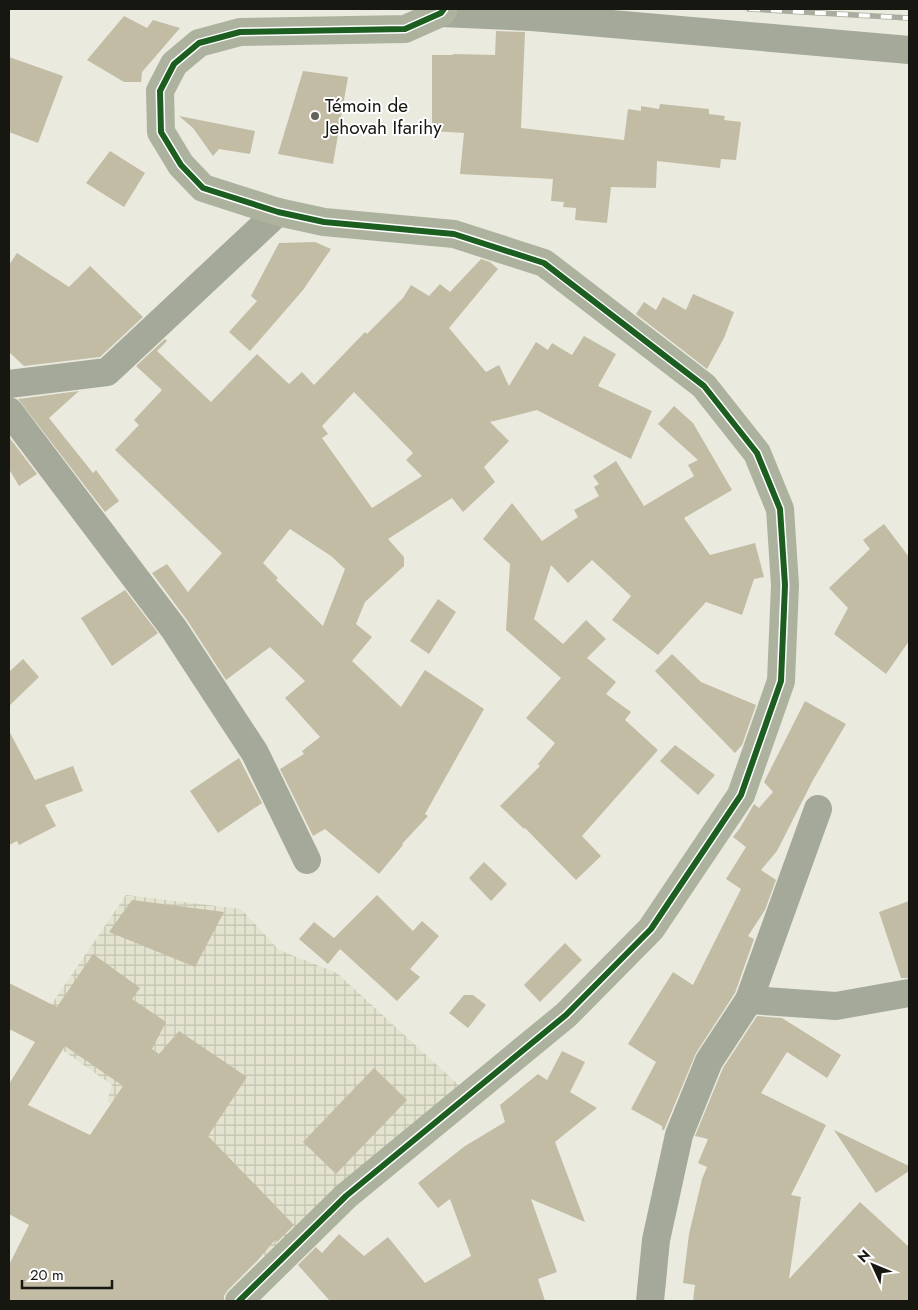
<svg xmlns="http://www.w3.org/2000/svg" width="918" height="1310" viewBox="0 0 918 1310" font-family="Jost,sans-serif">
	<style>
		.industrial { fill: url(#industrial-grid) }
		.building { fill: #c3bca5; fill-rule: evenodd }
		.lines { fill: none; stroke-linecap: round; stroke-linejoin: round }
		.street { stroke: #a4a999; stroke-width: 28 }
		.secondary { stroke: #adb29f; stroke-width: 28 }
		.rail-casing { stroke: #a9ac9f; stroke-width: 5.5 }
		.rail { stroke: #fff; stroke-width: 4; stroke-dasharray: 11; stroke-linecap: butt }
		.cycleway-casing { stroke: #fff; stroke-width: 9 }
		.cycleway { stroke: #1b5e20; stroke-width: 6 }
		.poi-dot { fill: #606158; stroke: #fff; stroke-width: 2 }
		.labels { text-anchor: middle; stroke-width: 4; stroke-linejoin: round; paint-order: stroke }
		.poi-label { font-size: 19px; fill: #161710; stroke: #fff; text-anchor: start }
	</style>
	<defs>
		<pattern id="industrial-grid" width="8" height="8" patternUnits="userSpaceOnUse" patternTransform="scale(1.25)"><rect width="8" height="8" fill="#e3e3cf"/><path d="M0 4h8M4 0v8" fill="none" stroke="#c2c2b1"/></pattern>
	</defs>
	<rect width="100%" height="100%" fill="#eaeadf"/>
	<!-- industrial -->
	<polygon class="industrial" points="126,895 241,909 279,950 337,973 464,1090 268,1259 179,1160 107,1101 112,1085 34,1030"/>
	<!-- building -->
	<g class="building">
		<polygon points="124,16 147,28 153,20 180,28 142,72 141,82 124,82 87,60"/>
		<polygon points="496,31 525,32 521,128 624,140 628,109 641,111 641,106 659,109 660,104 709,109 709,114 725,116 724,120 741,122 736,160 721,159 720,168 657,161 656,188 611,187 607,223 575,220 576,208 563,207 564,202 551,201 553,179 460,174 464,133 432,131 432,55 453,55 453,54 495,55"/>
		<polygon points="9,57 63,76 38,143 9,132"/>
		<polygon points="303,71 348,77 333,164 278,154"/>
		<polygon points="179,116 255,131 250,154 219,149 213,156 193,128"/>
		<polygon points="110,151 145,173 124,207 86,183"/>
		<polygon points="315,242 331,249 303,290 250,351 229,332 257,301 251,296 279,243"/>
		<polygon points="17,253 69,287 90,266 143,317 100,357 24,366 9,352 9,265"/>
		<path d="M481,259L490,262L498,269L449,328L486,372L499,365L509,386L536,342L548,350L552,343L572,355L584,336L616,354L598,386L652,411L631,459L537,410L490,422L509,441L484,467L495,482L463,512L452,498L388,539L404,557V566L365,602L356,624L372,637L352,661L401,707L425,670L484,709L425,814L428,816L402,844L403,845L379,874L325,829L313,836L280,769L304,754L302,751L320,737L285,698L305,681L270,647L226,680L187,620L152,573L167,564L188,592L222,553L115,450L139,425L134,420L162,390L136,366L165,339L167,341L157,351L211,402L257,354L289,384L302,372L314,385L365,332L367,334L403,298L411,285L429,296L440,284L450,292ZM354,392L413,453L406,460L422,476L372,508L322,438L328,434L322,426ZM290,529L331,556L345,569L323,626L276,580L278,578L263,563Z"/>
		<polygon points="693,294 734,312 724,338 707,369 636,314 644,302 656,310 663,297 686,310"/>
		<polygon points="79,391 49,418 93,473 96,470 119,501 105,512 18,399"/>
		<polygon points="674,406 693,423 732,490 684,518 710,555 755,543 764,577 754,579 742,615 706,602 658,655 612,620 631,596 592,560 568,583 551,565 534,619 563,644 586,620 606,639 587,658 616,682 606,694 631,712 625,720 658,750 582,836 601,856 576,880 525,828 524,829 500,806 540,766 538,764 555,743 526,718 561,678 506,630 510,564 483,539 512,503 542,541 578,517 574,510 599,496 594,487 599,484 593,476 616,461 644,506 694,476 688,465 698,460 658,424"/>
		<polygon points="9,437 37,474 19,486 9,469"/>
		<polygon points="884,524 909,557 909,641 886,674 834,634 848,608 829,588 870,549 863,540"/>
		<polygon points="125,590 158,633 112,666 81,618"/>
		<polygon points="438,599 456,612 429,654 410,641"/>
		<polygon points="672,654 701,682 756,705 742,745 735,753 655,671"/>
		<polygon points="23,659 39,677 9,706 9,672"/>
		<polygon points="805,701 846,724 813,780 777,851 761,870 776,880 765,910 748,936 754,939 735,993 696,1053 664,1130 662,1130 662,1126 631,1109 656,1062 628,1044 673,972 693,985 741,889 726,879 746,847 733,837 740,828 754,804 759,808 773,792 764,782"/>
		<polygon points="9,731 35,780 73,766 83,791 45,805 56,826 19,845 17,841 9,845"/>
		<polygon points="675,745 715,775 698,795 660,761"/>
		<polygon points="239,758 262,803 218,833 190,791"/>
		<polygon points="484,862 507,884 491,901 469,878"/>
		<polygon points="377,895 413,931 422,921 439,936 410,969 420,977 397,1001 340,949 328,964 299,939 314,922 334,938"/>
		<polygon points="132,900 224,912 195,967 109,932"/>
		<polygon points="909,901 909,978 901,978 879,912"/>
		<polygon points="565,943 582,960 540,1002 524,985"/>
		<path d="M93,954L140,988L132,999L166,1022L152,1049L159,1054L179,1031L247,1077L208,1136L294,1225L277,1242L275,1240L258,1260L228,1290L224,1296V1301H9V1265L29,1225L9,1214V1084L35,1042L9,1029V983L57,1007ZM65,1046L123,1086L90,1135L28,1105Z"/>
		<polygon points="464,995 473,995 486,1005 468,1028 449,1013"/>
		<polygon points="757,1016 782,1018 841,1055 827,1078 787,1052 761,1093 826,1125 791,1195 801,1197 789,1279 860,1202 909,1247 909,1301 693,1301 695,1285 683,1283 689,1234 702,1179 707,1167 698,1163 708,1139 695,1136 723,1068"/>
		<polygon points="562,1051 585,1062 570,1092 597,1108 555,1142 585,1222 531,1199 557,1272 538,1279 545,1301 330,1301 298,1265 316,1247 322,1253 339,1234 364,1256 388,1237 425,1283 471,1256 450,1199 438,1208 418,1183 465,1146 505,1122 500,1105 538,1074 547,1080"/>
		<polygon points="374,1068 407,1100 336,1174 303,1142"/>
		<polygon points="834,1130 909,1166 909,1171 876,1193"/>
	</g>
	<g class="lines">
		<!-- street -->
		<g class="street">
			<polyline points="441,13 532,17 909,50"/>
			<polyline points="9,384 107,372 278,212"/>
			<polyline points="9,411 174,629 255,753 307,860"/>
			<polyline points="818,809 749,1000 836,1006 909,993"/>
			<polyline points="650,1301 656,1240 679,1135 709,1061 749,1000"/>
		</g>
		<!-- secondary -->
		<polyline class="secondary" points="239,1301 346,1196 566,1015 651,929 741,795 781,681 785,585 780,509 757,453 704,386 544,263 454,234 324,222 278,212 203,188 181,165 161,132 160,91 174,64 199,43 240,32 405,29 441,13 444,9"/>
		<!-- rail casing -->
		<g class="rail-casing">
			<polyline id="rail" points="749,9 909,18"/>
		</g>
		<!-- rail -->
		<use href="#rail" class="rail"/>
		<!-- cycleway casing -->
		<g class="cycleway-casing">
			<polyline id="cycleway" points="239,1301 346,1196 566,1015 651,929 741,795 781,681 785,585 780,509 757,453 704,386 544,263 454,234 324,222 278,212 203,188 181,165 161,132 160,91 174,64 199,43 240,32 405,29 441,13 444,9"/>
		</g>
		<!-- cycleway -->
		<use href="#cycleway" class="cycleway"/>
	</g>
	<!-- markers -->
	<circle class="poi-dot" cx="315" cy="116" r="5"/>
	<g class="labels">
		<!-- poi labels -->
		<g class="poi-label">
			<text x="325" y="112">Témoin de<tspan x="325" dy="22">Jehovah Ifarihy</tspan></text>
		</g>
	</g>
	<!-- border -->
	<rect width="918" height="1310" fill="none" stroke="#161710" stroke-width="20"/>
	<!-- north arrow -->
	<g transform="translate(873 1265) rotate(314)" stroke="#ffffff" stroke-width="4" paint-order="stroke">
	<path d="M0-4L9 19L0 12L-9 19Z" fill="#161710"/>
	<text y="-8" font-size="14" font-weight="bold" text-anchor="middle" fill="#161710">N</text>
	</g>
	<!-- scale -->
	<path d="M22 1280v8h90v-8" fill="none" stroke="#161710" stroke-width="2.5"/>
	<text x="30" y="1280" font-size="15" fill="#161710" stroke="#ffffff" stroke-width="4" paint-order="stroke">20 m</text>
</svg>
